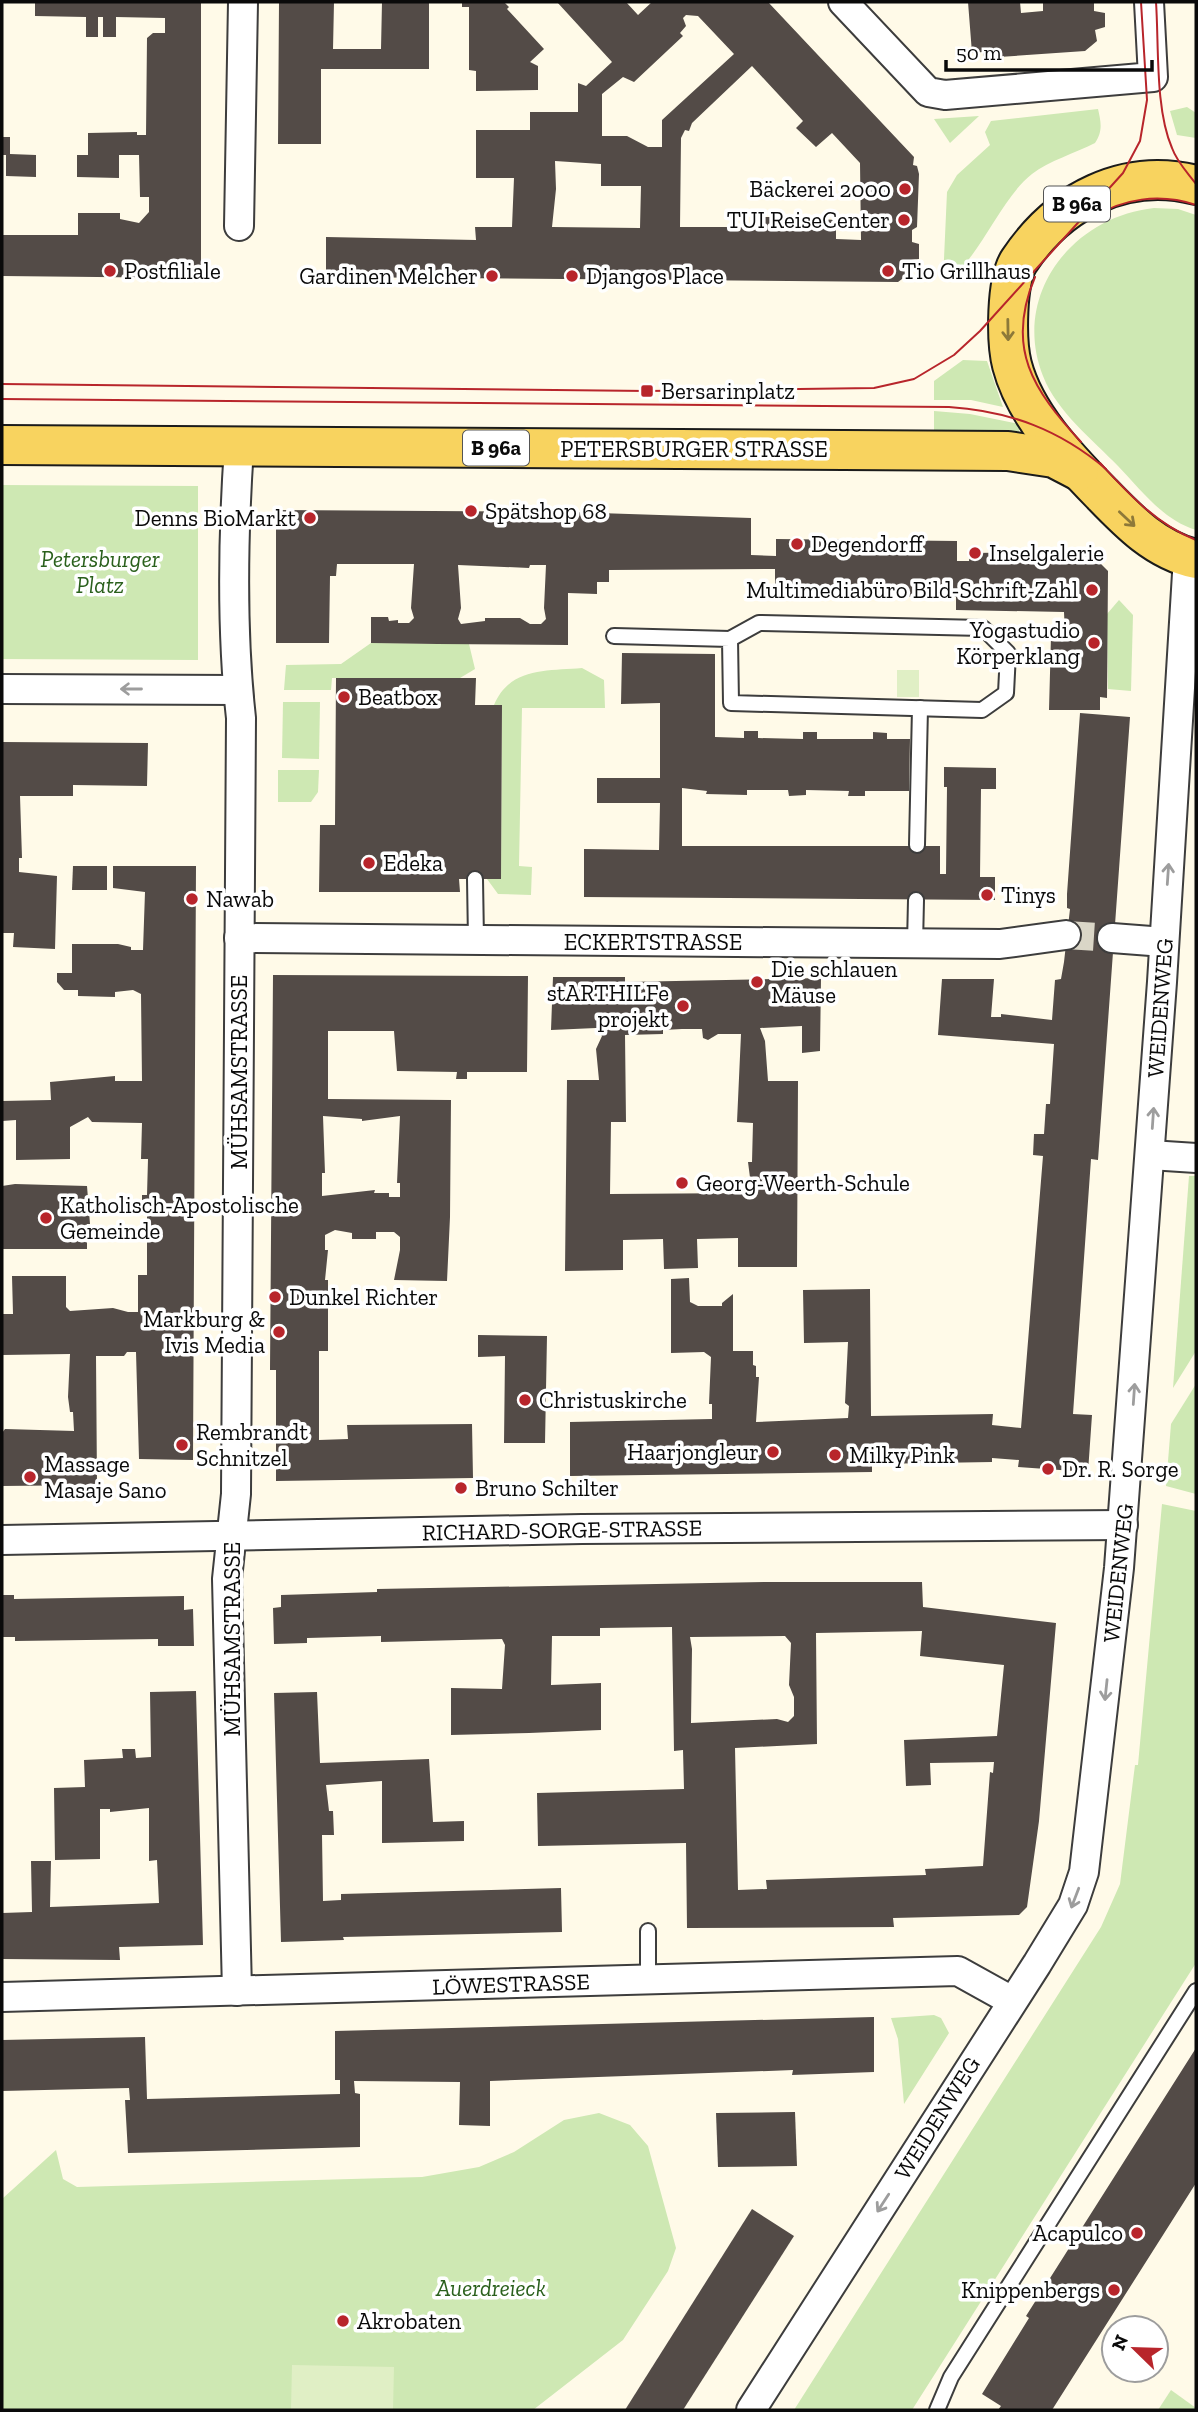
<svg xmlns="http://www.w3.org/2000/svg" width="1198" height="2412" viewBox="0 0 1198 2412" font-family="'Zilla Slab',serif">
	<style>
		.green { fill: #cee8b3 }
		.pitch { fill: #e0efc5 }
		.building { fill: #534b47; fill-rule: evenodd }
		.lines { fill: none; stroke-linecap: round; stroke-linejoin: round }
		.minor-tunnel { stroke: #dad6c7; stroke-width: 28; stroke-dasharray: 28 14; stroke-linecap: butt }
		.service-casing { stroke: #3d3d3d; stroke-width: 18 }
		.minor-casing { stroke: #3d3d3d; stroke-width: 32 }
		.primary-casing { stroke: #1b1b1b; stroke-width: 42 }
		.service { stroke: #fff; stroke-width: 14 }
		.minor { stroke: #fff; stroke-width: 28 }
		.primary { stroke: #f8d35f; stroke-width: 38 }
		.tram { stroke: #b8252b; stroke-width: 2 }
		.oneway { stroke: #8d7939 }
		.oneway2 { stroke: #9d9d9d }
		.poi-dot { fill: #b8252b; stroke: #fff; stroke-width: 2.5 }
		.labels { text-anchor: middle; stroke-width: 7; stroke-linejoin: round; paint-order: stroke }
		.shield { fill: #fff; stroke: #545454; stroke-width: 2 }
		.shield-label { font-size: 21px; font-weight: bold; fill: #0a0a0a }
		.poi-label { font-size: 23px; fill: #0a0a0a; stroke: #fff; text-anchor: start }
		.street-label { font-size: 23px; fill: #0a0a0a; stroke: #fff }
		.park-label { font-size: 23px; font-style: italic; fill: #2a601c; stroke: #fff }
	</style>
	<rect width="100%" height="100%" fill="#fffae8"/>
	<!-- green -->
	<g class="green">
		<polygon points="1187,107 1196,113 1196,138 1177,135 1170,111"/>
		<path d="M1098,109C1101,122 1103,131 1095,143C1075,153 1049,161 1032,174C999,199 974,271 943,281L947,192L957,175L990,145L985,132L991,121Z"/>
		<polygon points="979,116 950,143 934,119"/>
		<path d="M1154,208L1178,209L1196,215V530C1163,520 1141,490 1118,466C1093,440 1057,412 1043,376C1011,295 1072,217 1154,208Z"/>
		<polygon points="963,360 987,361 1003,407 971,400 934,400 934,381"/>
		<polygon points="934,411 970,414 1019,424 1019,436 934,437"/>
		<polygon points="2,485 198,486 198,660 2,659"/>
		<polygon points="1119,600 1133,615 1131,691 1108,689 1107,614"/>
		<polygon points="371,643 469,644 475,669 460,678 332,678 331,690 284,690 286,665 341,664"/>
		<path d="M582,668L604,680L605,708H522L519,866L532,867L531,895L498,894L487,879L501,878L502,706L494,705C510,667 547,671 582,668Z"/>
		<polygon points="283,702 320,702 319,759 282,758"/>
		<polygon points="278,770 319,770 318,792 311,802 278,802"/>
		<polygon points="1189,1176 1196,1176 1196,1351 1173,1388"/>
		<polygon points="1196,1384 1196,1494 1166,1486 1171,1424"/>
		<polygon points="1162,1504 1196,1511 1196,1963 912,2410 794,2410 1101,1927 1120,1884 1135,1765 1138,1765"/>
		<polygon points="934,2015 941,2018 949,2033 904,2104 898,2039 891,2018"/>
		<polygon points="599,2113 630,2125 648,2146 676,2248 668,2271 623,2340 533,2410 2,2410 2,2199 56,2150 63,2179 77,2187 422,2177 479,2167 514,2152 564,2120"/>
		<polygon points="1171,2390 1196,2408 1196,2410 1158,2410"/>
	</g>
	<!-- pitch -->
	<g class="pitch">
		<rect x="897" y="670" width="22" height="27"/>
		<polygon points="292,2365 394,2367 393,2410 291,2410"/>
	</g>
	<!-- building -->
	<g class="building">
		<polygon points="35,2 201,2 201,269 192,278 2,276 2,235 78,235 78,213 120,213 120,219 139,223 149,212 149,197 140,197 139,155 119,155 119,178 77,177 77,155 88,155 88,133 137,132 137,135 146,135 147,38 153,33 165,33 165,18 116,17 116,37 103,37 103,17 98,17 98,37 86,37 86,17 35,16"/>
		<polygon points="279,2 334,2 333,49 381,49 382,2 429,2 429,69 321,69 321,144 278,144"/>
		<polygon points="462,2 504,2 509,7 507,9 544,49 530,62 538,66 538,90 476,91 476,71 469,70 469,7 462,7"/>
		<path d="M557,2H626L638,15L652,2H768L914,157L913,165L917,166L919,174L917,227L912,230V242L919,244V259L911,260L914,270L898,282L326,277V237L476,240L475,227H512L514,178H476V130H530V112H578V83L586,86L612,62ZM686,15L698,16L734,54L662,120V147H648L627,136H602V94L623,77L634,82L683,36L680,33L686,26L683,18ZM752,66L803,121L796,128L816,147L832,133L860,163L861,240L836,239V220L819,219V225H786V217H760L759,227H680L681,138L685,130L689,131L692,123ZM555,161L601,164V186H641L640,228L552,227L556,189Z"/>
		<polygon points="968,2 1020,2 1021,13 1043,11 1043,2 1094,2 1094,11 1105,13 1105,27 1095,30 1097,41 1085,51 984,58 983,52 972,53"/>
		<polygon points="2,137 10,137 10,154 36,155 36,177 6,176 6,155 2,155"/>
		<path d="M276,510L568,512L751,518V555L776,556V539L957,541V561H969L970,553L1089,552L1108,571L1107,698L1100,697V710H1049L1051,636L1065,635L1064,612L956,610V597L775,595V569L609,570V582H597V594L568,593V645L437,644L371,643V617H388L389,621L398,620V623H409L414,618L411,608L414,564H337L336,576H330L329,643H276ZM458,565L529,568L530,565H546L544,608L546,619L541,624H530L520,618H485V621L461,624L458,619L461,608Z"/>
		<polygon points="622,653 715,654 715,737 744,738 744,731 758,731 758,738 803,739 803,732 817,732 817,739 873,739 873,732 887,733 887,739 910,739 909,791 865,791 865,796 848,796 849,791 806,790 806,795 789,796 788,790 747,790 747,795 706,794 707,791 682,788 682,846 940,846 940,874 946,874 947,787 944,787 944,767 996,768 996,789 981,789 980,877 995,877 995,900 584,897 584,849 659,850 660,803 597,803 597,778 660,778 660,703 621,704"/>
		<polygon points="336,678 476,678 475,705 502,705 501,879 459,879 460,892 319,892 320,825 335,825"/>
		<polygon points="1080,713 1130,717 1098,1160 1091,1159 1073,1414 1092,1415 1088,1472 1018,1467 1019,1460 992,1458 992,1462 872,1464 872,1472 570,1476 570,1422 712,1419 712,1404 709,1404 711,1357 704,1352 671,1353 671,1279 689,1278 690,1302 698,1306 722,1306 722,1303 733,1294 733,1351 753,1351 753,1365 756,1366 756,1377 759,1377 756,1422 848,1418 849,1406 845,1403 848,1342 804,1343 803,1290 870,1289 871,1416 993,1414 992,1425 1021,1428 1043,1156 1033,1155 1034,1134 1044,1134 1046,1104 1050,1104 1054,1044 938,1035 942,979 994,979 991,1017 1001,1017 1001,1014 1052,1020 1055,980 1061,979 1064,962 1070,909 1067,908 1067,894"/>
		<polygon points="2,742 148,743 147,786 73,785 73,796 20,796 22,858 19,858 19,872 57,876 55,949 13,947 14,933 2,933"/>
		<polygon points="73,866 107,866 107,890 72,890"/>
		<polygon points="113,866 196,866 193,1460 139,1459 136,1352 127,1352 124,1356 96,1356 97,1485 2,1486 2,1433 5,1429 74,1431 73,1412 70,1412 68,1397 70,1354 2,1355 2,1314 13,1314 12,1276 66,1276 66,1307 70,1311 113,1308 128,1312 138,1312 138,1275 147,1275 147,1237 143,1237 143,1223 147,1223 147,1210 142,1210 142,1195 147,1195 148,1159 141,1159 142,1123 92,1122 88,1117 70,1127 70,1159 16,1160 16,1120 2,1121 2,1101 51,1100 50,1082 115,1076 115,1081 142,1081 141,994 133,990 115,992 115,997 78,996 78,990 64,990 57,982 57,973 72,973 72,944 118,944 131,947 131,950 143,950 145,892 113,888"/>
		<path d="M273,975L528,976L527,1072H467V1079H456L457,1072L397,1071L394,1031H328V1099L451,1100L450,1217L447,1281L394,1280L400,1250V1237L394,1232H376V1239H352V1233L335,1230L325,1235V1250H328L325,1280H328V1351H319V1440L348,1439L347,1425L472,1424L473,1478L276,1481V1370H270ZM323,1116L362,1119V1121L400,1116L397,1183H400V1197H389V1193H374L375,1190L322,1196V1173H325Z"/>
		<path d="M553,977H625V982L821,978L820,1051L802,1053V1026L760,1028L765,1041L768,1081H798L797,1267H738V1238L697,1239L698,1268L664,1269L663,1239L623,1240V1270L565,1271L567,1080H599L596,1049L602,1036L596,1028L551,1030ZM682,1029H702L703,1038L708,1040L718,1034H741L737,1122L753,1123L752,1162H748L752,1193L610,1194L611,1122H626L625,1035L663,1034V1030Z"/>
		<polygon points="15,1184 87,1186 90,1224 87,1224 87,1249 2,1249 2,1186"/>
		<polygon points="478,1335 547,1336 545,1443 504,1443 505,1356 478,1357"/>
		<path d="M764,1582H922L923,1607L1056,1623L1039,1821L1027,1907L1019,1915L893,1918L894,1927L687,1928L686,1843L538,1846L537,1793L684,1789L683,1750L674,1751L672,1627L600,1628V1636H552L551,1685L601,1683V1730L529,1733L451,1735V1688L502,1689L505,1645L502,1639L381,1642V1636L307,1638V1643L274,1644L273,1608L281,1607V1595L377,1592V1589ZM922,1631L920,1656L1004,1665L997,1736L904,1740L906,1786L931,1785L930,1763L994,1762L993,1773L990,1772L983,1866L925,1869L926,1875L766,1880L767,1889L738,1890L735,1748L817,1744L816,1633ZM785,1636L791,1643L789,1685L794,1697V1716L788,1722L777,1719L691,1723L692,1649L690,1637Z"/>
		<polygon points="2,1595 14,1595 14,1599 184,1596 184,1610 193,1609 194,1646 158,1646 158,1639 15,1641 15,1637 2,1637"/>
		<polygon points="196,1691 203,1945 119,1947 120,1960 2,1959 2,1913 32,1912 31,1861 51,1861 50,1907 159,1903 157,1860 149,1861 149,1808 110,1812 110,1809 100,1809 100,1859 55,1860 54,1788 85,1787 84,1760 123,1758 122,1749 135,1749 136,1758 151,1757 150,1692"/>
		<polygon points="317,1692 320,1763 429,1759 433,1822 464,1821 464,1841 382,1843 382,1781 326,1785 329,1811 333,1811 334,1835 322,1835 323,1901 341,1900 341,1894 561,1888 562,1932 343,1937 344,1940 281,1942 274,1693"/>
		<polygon points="874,2017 874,2072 792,2075 793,2070 490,2081 490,2126 459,2125 460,2082 354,2081 355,2093 360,2094 360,2147 128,2153 125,2100 130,2100 129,2088 2,2091 2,2040 145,2037 147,2099 340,2094 340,2080 335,2080 335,2031"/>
		<polygon points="1196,2048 1196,2183 1052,2410 998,2410 1001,2406 982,2394 1029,2318 1026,2316"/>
		<polygon points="795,2112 797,2166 718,2167 716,2113"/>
		<polygon points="752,2209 794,2236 683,2410 625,2410"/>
	</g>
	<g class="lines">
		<!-- minor-tunnel -->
		<polyline class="minor-tunnel" points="1066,935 1112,938"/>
		<!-- service casing -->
		<g class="service-casing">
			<g id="service">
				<polyline points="614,636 730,639 759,623 983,628 1008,653 1006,693 982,710 731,703 730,639"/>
				<polyline points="917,845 920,708"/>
				<polyline points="475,879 476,940"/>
				<polyline points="915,944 916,900"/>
				<polyline points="648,1931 648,1980"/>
				<polyline points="937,2410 951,2377 1196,1991"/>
			</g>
		</g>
		<!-- minor casing -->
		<g class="minor-casing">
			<g id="minor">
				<polyline points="843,2 928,92 945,95 1153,77 1149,2"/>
				<polyline points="239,226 243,2"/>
				<polyline points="2,689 238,690"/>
				<polyline points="239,938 1000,944 1066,935"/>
				<polyline points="1112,938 1164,942"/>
				<polyline points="1150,1155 1196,1158"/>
				<polyline points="2,1540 582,1529 1123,1525"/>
				<path d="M237,1991L227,1579L236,1494L241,718C231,628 233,536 239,447"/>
				<polyline points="2,1997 958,1971 1012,2001"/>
				<polyline points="751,2410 1037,1964 1073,1905 1084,1872 1119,1568 1162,982 1188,557"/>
			</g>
		</g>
		<!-- primary casing -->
		<g class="primary-casing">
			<g id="primary">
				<path d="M1196,185C1125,167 1059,201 1019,261C1006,280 1006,342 1012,365C1025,415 1067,458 1102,494C1129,522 1157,551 1196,559"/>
				<polyline points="2,445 1008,451 1054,458 1079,471"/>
			</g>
		</g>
		<!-- service -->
		<use href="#service" class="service"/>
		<!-- minor -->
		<use href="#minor" class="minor"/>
		<!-- primary -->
		<use href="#primary" class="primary"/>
		<!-- tram -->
		<g class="tram">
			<path d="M1156,2C1159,45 1155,109 1172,148C1177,162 1187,172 1196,184"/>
			<path d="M1090,219C1122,198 1160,193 1196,205"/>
			<path d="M1035,277C1005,348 1033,390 1081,442"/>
			<polyline points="2,384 647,391 874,388 914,379 954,355 980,331 1123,173 1140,141 1147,100 1141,2"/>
			<path d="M2,399L949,407C1010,411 1060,430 1106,469"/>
			<path d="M1100,463C1129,494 1156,524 1196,540"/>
		</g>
	</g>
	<!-- one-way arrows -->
	<defs><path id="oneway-shaft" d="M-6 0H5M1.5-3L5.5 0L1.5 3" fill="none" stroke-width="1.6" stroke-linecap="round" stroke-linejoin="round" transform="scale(1.75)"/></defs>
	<g class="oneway">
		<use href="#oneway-shaft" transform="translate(1008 330) rotate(89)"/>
		<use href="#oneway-shaft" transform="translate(1127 519) rotate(43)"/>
	</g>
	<g class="oneway2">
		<use href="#oneway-shaft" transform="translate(131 689) rotate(-180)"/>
		<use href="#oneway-shaft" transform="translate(1168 874) rotate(-86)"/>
		<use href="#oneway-shaft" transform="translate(1153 1118) rotate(-86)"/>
		<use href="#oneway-shaft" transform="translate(1134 1394) rotate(-86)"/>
		<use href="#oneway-shaft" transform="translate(1106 1690) rotate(96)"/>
		<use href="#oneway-shaft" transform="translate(1075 1898) rotate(111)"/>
		<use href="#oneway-shaft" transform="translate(883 2203) rotate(123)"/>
	</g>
	<!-- markers -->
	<g class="poi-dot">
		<circle cx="905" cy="189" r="7"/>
		<circle cx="904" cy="220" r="7"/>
		<circle cx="110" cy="271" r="7"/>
		<circle cx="888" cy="271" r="7"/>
		<circle cx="492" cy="276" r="7"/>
		<circle cx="572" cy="276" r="7"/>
		<rect x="640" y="384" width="14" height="14" rx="3.5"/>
		<circle cx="471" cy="511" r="7"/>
		<circle cx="310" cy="518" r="7"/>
		<circle cx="797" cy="544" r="7"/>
		<circle cx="975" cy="553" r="7"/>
		<circle cx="1092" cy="590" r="7"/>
		<circle cx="1094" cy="643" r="7"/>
		<circle cx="344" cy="697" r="7"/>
		<circle cx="369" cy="863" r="7"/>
		<circle cx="987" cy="895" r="7"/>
		<circle cx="192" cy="899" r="7"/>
		<circle cx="757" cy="982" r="7"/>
		<circle cx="683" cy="1006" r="7"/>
		<circle cx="682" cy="1183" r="7"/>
		<circle cx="46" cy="1218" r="7"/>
		<circle cx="275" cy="1297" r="7"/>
		<circle cx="279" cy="1332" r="7"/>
		<circle cx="525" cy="1400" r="7"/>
		<circle cx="182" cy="1445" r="7"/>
		<circle cx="773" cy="1452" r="7"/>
		<circle cx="835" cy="1455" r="7"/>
		<circle cx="1048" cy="1469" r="7"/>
		<circle cx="30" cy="1477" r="7"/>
		<circle cx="461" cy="1488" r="7"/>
		<circle cx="1137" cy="2233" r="7"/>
		<circle cx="1114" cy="2290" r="7"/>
		<circle cx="343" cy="2321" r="7"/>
	</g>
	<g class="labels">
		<!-- shield labels -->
		<g class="shield">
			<rect x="1044" y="186.5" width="66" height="35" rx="5"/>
			<rect x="463" y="430.5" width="66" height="35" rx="5"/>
		</g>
		<g class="shield-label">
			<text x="1077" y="211">B 96a</text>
			<text x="496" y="455">B 96a</text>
		</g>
		<!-- poi labels -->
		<g class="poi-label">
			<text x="891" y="197" text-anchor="end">Bäckerei 2000</text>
			<text x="890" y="228" text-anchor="end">TUI ReiseCenter</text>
			<text x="124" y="279">Postfiliale</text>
			<text x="902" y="279">Tio Grillhaus</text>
			<text x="478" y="284" text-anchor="end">Gardinen Melcher</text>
			<text x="586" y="284">Djangos Place</text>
			<text x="661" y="399">Bersarinplatz</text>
			<text x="485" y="519">Spätshop 68</text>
			<text x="296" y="526" text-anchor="end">Denns BioMarkt</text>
			<text x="811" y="552">Degendorff</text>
			<text x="989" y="561">Inselgalerie</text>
			<text x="1078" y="598" text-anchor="end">Multimediabüro Bild-Schrift-Zahl</text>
			<text x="1080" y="638" text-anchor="end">Yogastudio<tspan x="1080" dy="26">Körperklang</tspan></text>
			<text x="358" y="705">Beatbox</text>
			<text x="383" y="871">Edeka</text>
			<text x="1001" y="903">Tinys</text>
			<text x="206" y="907">Nawab</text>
			<text x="771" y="977">Die schlauen<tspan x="771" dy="26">Mäuse</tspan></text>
			<text x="669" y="1001" text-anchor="end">stARTHILFe<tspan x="669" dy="26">projekt</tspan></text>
			<text x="696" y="1191">Georg-Weerth-Schule</text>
			<text x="60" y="1213">Katholisch-Apostolische<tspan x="60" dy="26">Gemeinde</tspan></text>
			<text x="289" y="1305">Dunkel Richter</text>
			<text x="265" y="1327" text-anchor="end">Markburg &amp;<tspan x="265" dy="26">Ivis Media</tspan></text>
			<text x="539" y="1408">Christuskirche</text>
			<text x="196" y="1440">Rembrandt<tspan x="196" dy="26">Schnitzel</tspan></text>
			<text x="759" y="1460" text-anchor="end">Haarjongleur</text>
			<text x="849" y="1463">Milky Pink</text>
			<text x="44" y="1472">Massage<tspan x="44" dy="26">Masaje Sano</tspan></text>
			<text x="1062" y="1477">Dr. R. Sorge</text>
			<text x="475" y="1496">Bruno Schilter</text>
			<text x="1123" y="2241" text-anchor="end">Acapulco</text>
			<text x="1100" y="2298" text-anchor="end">Knippenbergs</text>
			<text x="357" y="2329">Akrobaten</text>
		</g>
		<!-- street labels -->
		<g class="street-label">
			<text x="694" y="457">PETERSBURGER STRASSE</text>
			<text x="653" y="950">ECKERTSTRASSE</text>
			<text transform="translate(1160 1008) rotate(-86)" y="8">WEIDENWEG</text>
			<text transform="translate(239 1072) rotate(-90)" y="8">MÜHSAMSTRASSE</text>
			<text transform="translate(562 1530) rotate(-1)" y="8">RICHARD-SORGE-STRASSE</text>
			<text transform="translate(1118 1573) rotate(-84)" y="8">WEIDENWEG</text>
			<text transform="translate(232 1639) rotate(-90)" y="8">MÜHSAMSTRASSE</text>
			<text transform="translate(511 1984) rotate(-2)" y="8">LÖWESTRASSE</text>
			<text transform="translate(937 2118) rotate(-58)" y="8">WEIDENWEG</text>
		</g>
		<!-- park labels -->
		<g class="park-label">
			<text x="100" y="567">Petersburger<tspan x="100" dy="26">Platz</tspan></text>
			<text x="491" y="2296">Auerdreieck</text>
		</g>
	</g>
	<!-- border -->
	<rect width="1198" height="2412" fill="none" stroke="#0a0a0a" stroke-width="7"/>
	<!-- north arrow -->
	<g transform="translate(1135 2349) rotate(293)"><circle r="33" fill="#ffffff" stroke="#9d9d9d" stroke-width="2"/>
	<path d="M0-5L12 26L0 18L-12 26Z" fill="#b8252b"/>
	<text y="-10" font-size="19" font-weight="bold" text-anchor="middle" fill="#0a0a0a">N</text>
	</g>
	<!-- scale -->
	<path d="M946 60v10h206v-10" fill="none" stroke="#0a0a0a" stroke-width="3.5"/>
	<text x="956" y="60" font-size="21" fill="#0a0a0a" stroke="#ffffff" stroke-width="5" paint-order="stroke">50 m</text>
</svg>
